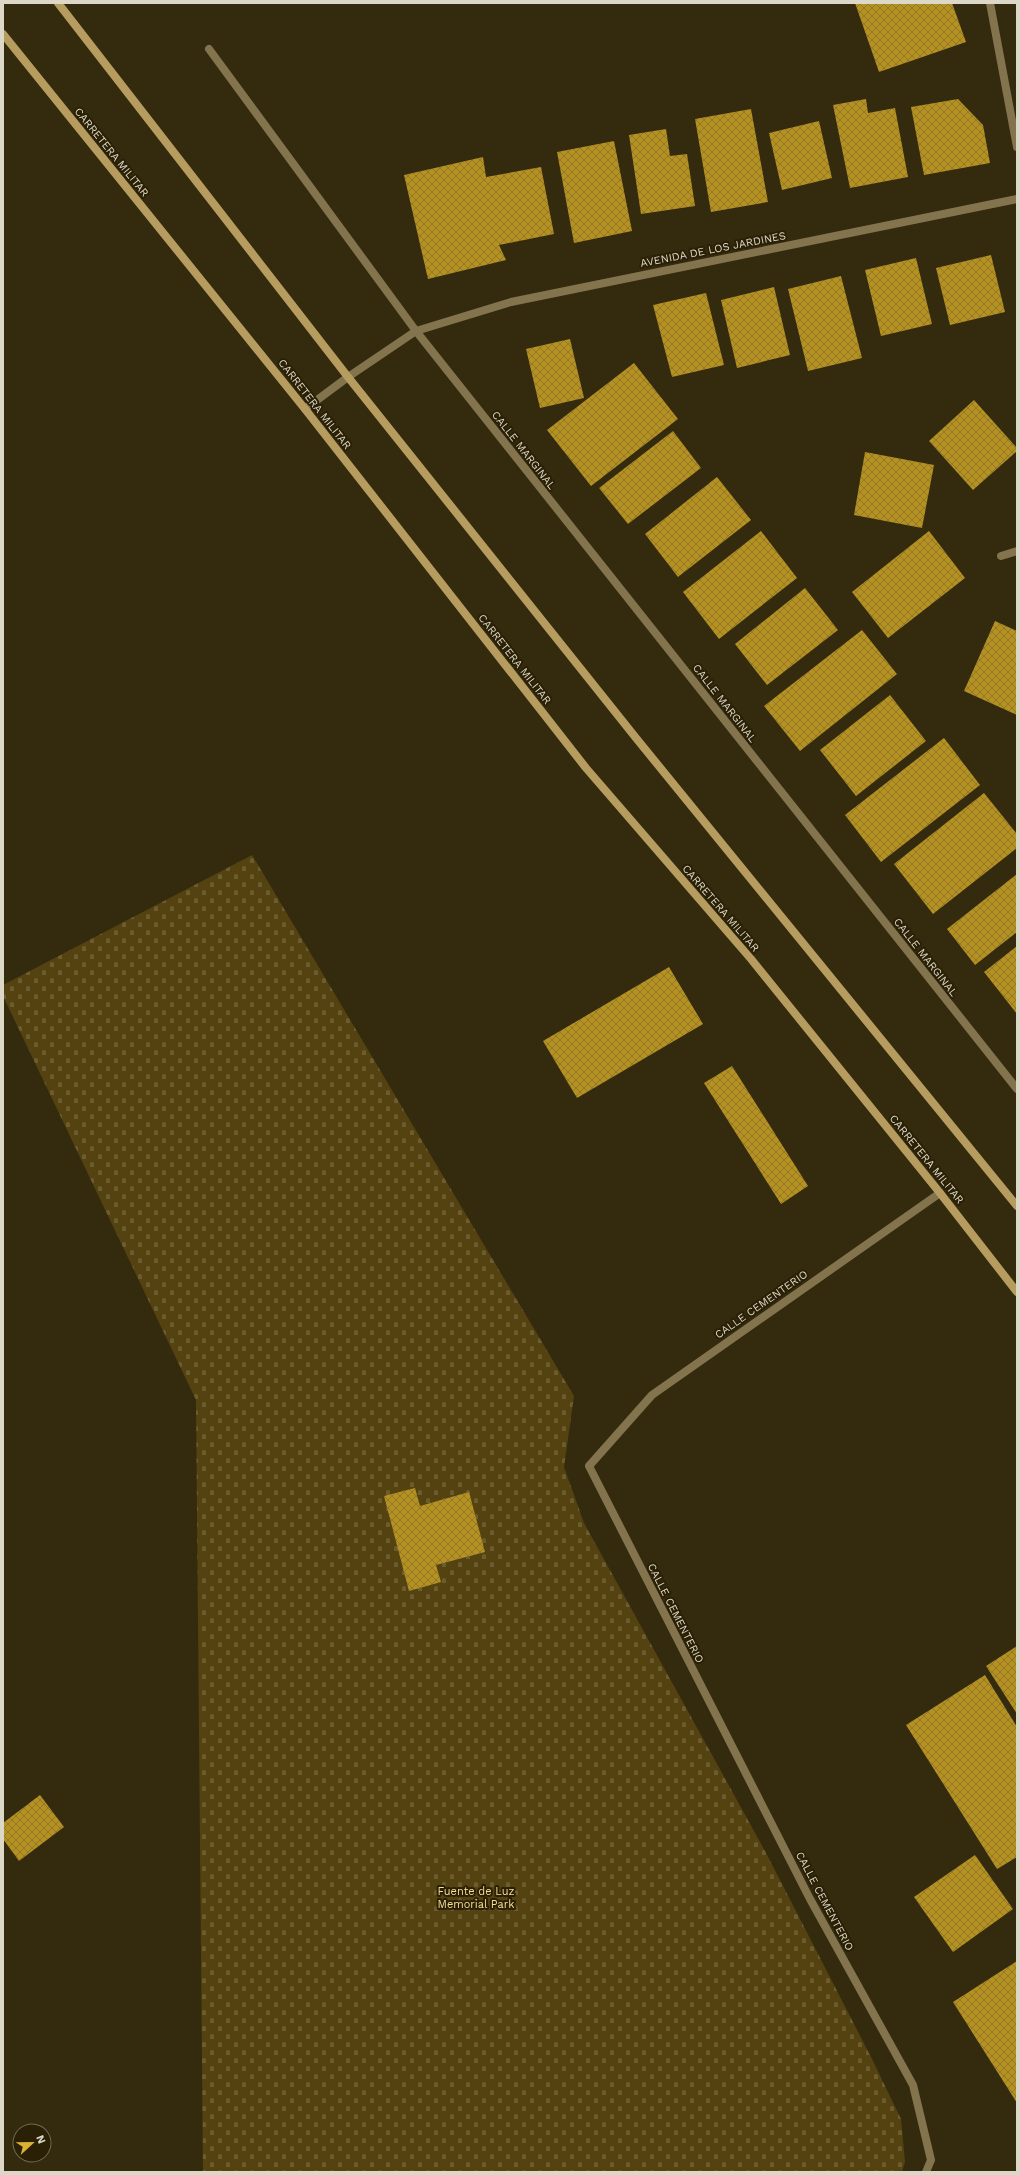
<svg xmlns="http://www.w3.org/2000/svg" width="1020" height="2175" viewBox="0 0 1020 2175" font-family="'Work Sans',sans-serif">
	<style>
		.cemetery { fill: url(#cemetery-stones) }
		.building { fill: url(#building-cross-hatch) }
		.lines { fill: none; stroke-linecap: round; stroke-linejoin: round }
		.street { stroke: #83744e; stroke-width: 8 }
		.secondary { stroke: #b69d5f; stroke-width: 8 }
		.labels { text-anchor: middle; stroke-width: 4; stroke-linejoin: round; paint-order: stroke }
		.street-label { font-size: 11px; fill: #ddd7c7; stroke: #2a2005 }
		.park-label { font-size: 11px; fill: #f9de96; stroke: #2a2005 }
	</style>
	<defs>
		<pattern id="cemetery-stones" width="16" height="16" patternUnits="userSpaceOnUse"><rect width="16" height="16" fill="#544210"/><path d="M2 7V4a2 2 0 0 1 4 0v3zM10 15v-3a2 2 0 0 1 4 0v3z" fill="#6c5d31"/></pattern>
		<pattern id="building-cross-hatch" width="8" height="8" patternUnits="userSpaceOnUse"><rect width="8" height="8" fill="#b59121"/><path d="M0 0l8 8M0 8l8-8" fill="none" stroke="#927929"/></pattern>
	</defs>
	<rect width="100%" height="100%" fill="#342a0e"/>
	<!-- cemetery -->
	<polygon class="cemetery" points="252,855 574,1396 564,1467 584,1523 765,1851 871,2057 901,2119 905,2162 902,2172 203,2172 196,1400 3,996 3,985"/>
	<!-- building -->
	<g class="building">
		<polygon points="855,3 952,3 966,42 879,72"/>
		<polygon points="866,99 868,113 895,108 908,177 850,188 833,105"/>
		<polygon points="958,99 983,125 990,163 924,175 911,107"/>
		<polygon points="751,109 768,202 711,212 695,119"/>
		<polygon points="819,121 832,178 782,190 769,133"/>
		<polygon points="666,129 670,156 687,154 695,206 641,214 629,135"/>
		<polygon points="614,141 632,231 574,243 557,152"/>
		<polygon points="483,157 486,177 541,167 554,234 499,245 506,260 428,279 404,175"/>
		<polygon points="991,255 1005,312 950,325 936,268"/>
		<polygon points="916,258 932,324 881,336 865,270"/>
		<polygon points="841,276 862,358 808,371 788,289"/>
		<polygon points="774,287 790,355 737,368 721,300"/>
		<polygon points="706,293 724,365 672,377 653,305"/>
		<polygon points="570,339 584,398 540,408 526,349"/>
		<polygon points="634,363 678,419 591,486 547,430"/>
		<polygon points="974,400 1017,448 1017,451 973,490 929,441"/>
		<polygon points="673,431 701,468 628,524 599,488"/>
		<polygon points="865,452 934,465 922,528 854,515"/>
		<polygon points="717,477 751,520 678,577 645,534"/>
		<polygon points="761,531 797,578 719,639 683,592"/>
		<polygon points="929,531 965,578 888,638 852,592"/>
		<polygon points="805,588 838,630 767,685 735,644"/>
		<polygon points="995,621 1017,631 1017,715 964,691"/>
		<polygon points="862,630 897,674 800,751 764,706"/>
		<polygon points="890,695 926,741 856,796 820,750"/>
		<polygon points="944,738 980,785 881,862 845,815"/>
		<polygon points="984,793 1017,834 1017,848 933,914 894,864"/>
		<polygon points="1017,874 1017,932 975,965 947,929"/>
		<polygon points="1017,946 1017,1014 984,972"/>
		<polygon points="669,967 703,1024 577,1098 543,1041"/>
		<polygon points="732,1066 808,1186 781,1204 704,1083"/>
		<polygon points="415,1488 420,1506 469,1492 485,1552 436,1565 441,1582 409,1591 384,1496"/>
		<polygon points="1017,1646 1017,1714 986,1666"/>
		<polygon points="985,1675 1017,1727 1017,1857 997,1869 906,1725"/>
		<polygon points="40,1795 64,1827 19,1861 3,1839 3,1823"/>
		<polygon points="975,1855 1013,1909 953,1952 914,1897"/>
		<polygon points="1017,1961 1017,2103 953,2002"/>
	</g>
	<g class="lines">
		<!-- street -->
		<g class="street">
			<polyline points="990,3 1017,147"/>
			<polyline points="209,49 416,331 1017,1089"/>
			<polyline points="305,409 348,377 416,331 511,302 1017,199"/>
			<polyline points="1001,556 1017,551"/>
			<polyline points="926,2172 931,2160 913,2085 810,1899 589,1466 652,1395 940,1193"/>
		</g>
		<!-- secondary -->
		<g class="secondary">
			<polyline points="58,3 348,377 636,738 1017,1206"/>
			<polyline points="3,34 305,409 586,768 751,959 940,1193 1017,1292"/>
		</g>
	</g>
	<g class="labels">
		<!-- street labels -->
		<g class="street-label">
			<text transform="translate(112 152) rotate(51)" y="4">CARRETERA MILITAR</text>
			<text transform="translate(713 249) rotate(-11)" y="4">AVENIDA DE LOS JARDINES</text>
			<text transform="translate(315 404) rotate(52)" y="4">CARRETERA MILITAR</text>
			<text transform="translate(524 450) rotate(52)" y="4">CALLE MARGINAL</text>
			<text transform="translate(515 659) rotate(52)" y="4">CARRETERA MILITAR</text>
			<text transform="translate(725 703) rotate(52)" y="4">CALLE MARGINAL</text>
			<text transform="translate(721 908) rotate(49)" y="4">CARRETERA MILITAR</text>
			<text transform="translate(926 957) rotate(52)" y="4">CALLE MARGINAL</text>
			<text transform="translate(927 1159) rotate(51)" y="4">CARRETERA MILITAR</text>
			<text transform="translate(761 1304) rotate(-35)" y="4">CALLE CEMENTERIO</text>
			<text transform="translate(676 1613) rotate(63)" y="4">CALLE CEMENTERIO</text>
			<text transform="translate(825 1901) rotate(62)" y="4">CALLE CEMENTERIO</text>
		</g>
		<!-- park labels -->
		<g class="park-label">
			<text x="476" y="1895">Fuente de Luz<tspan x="476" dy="13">Memorial Park</tspan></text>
		</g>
	</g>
	<!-- border -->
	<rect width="1020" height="2175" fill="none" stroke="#ddd7c7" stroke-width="8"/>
	<!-- north arrow -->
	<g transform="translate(32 2143) rotate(68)"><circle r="19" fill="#2a2005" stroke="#726953"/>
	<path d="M0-3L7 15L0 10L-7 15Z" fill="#dcb233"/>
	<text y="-6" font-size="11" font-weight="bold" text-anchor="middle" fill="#ddd7c7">N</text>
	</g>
</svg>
